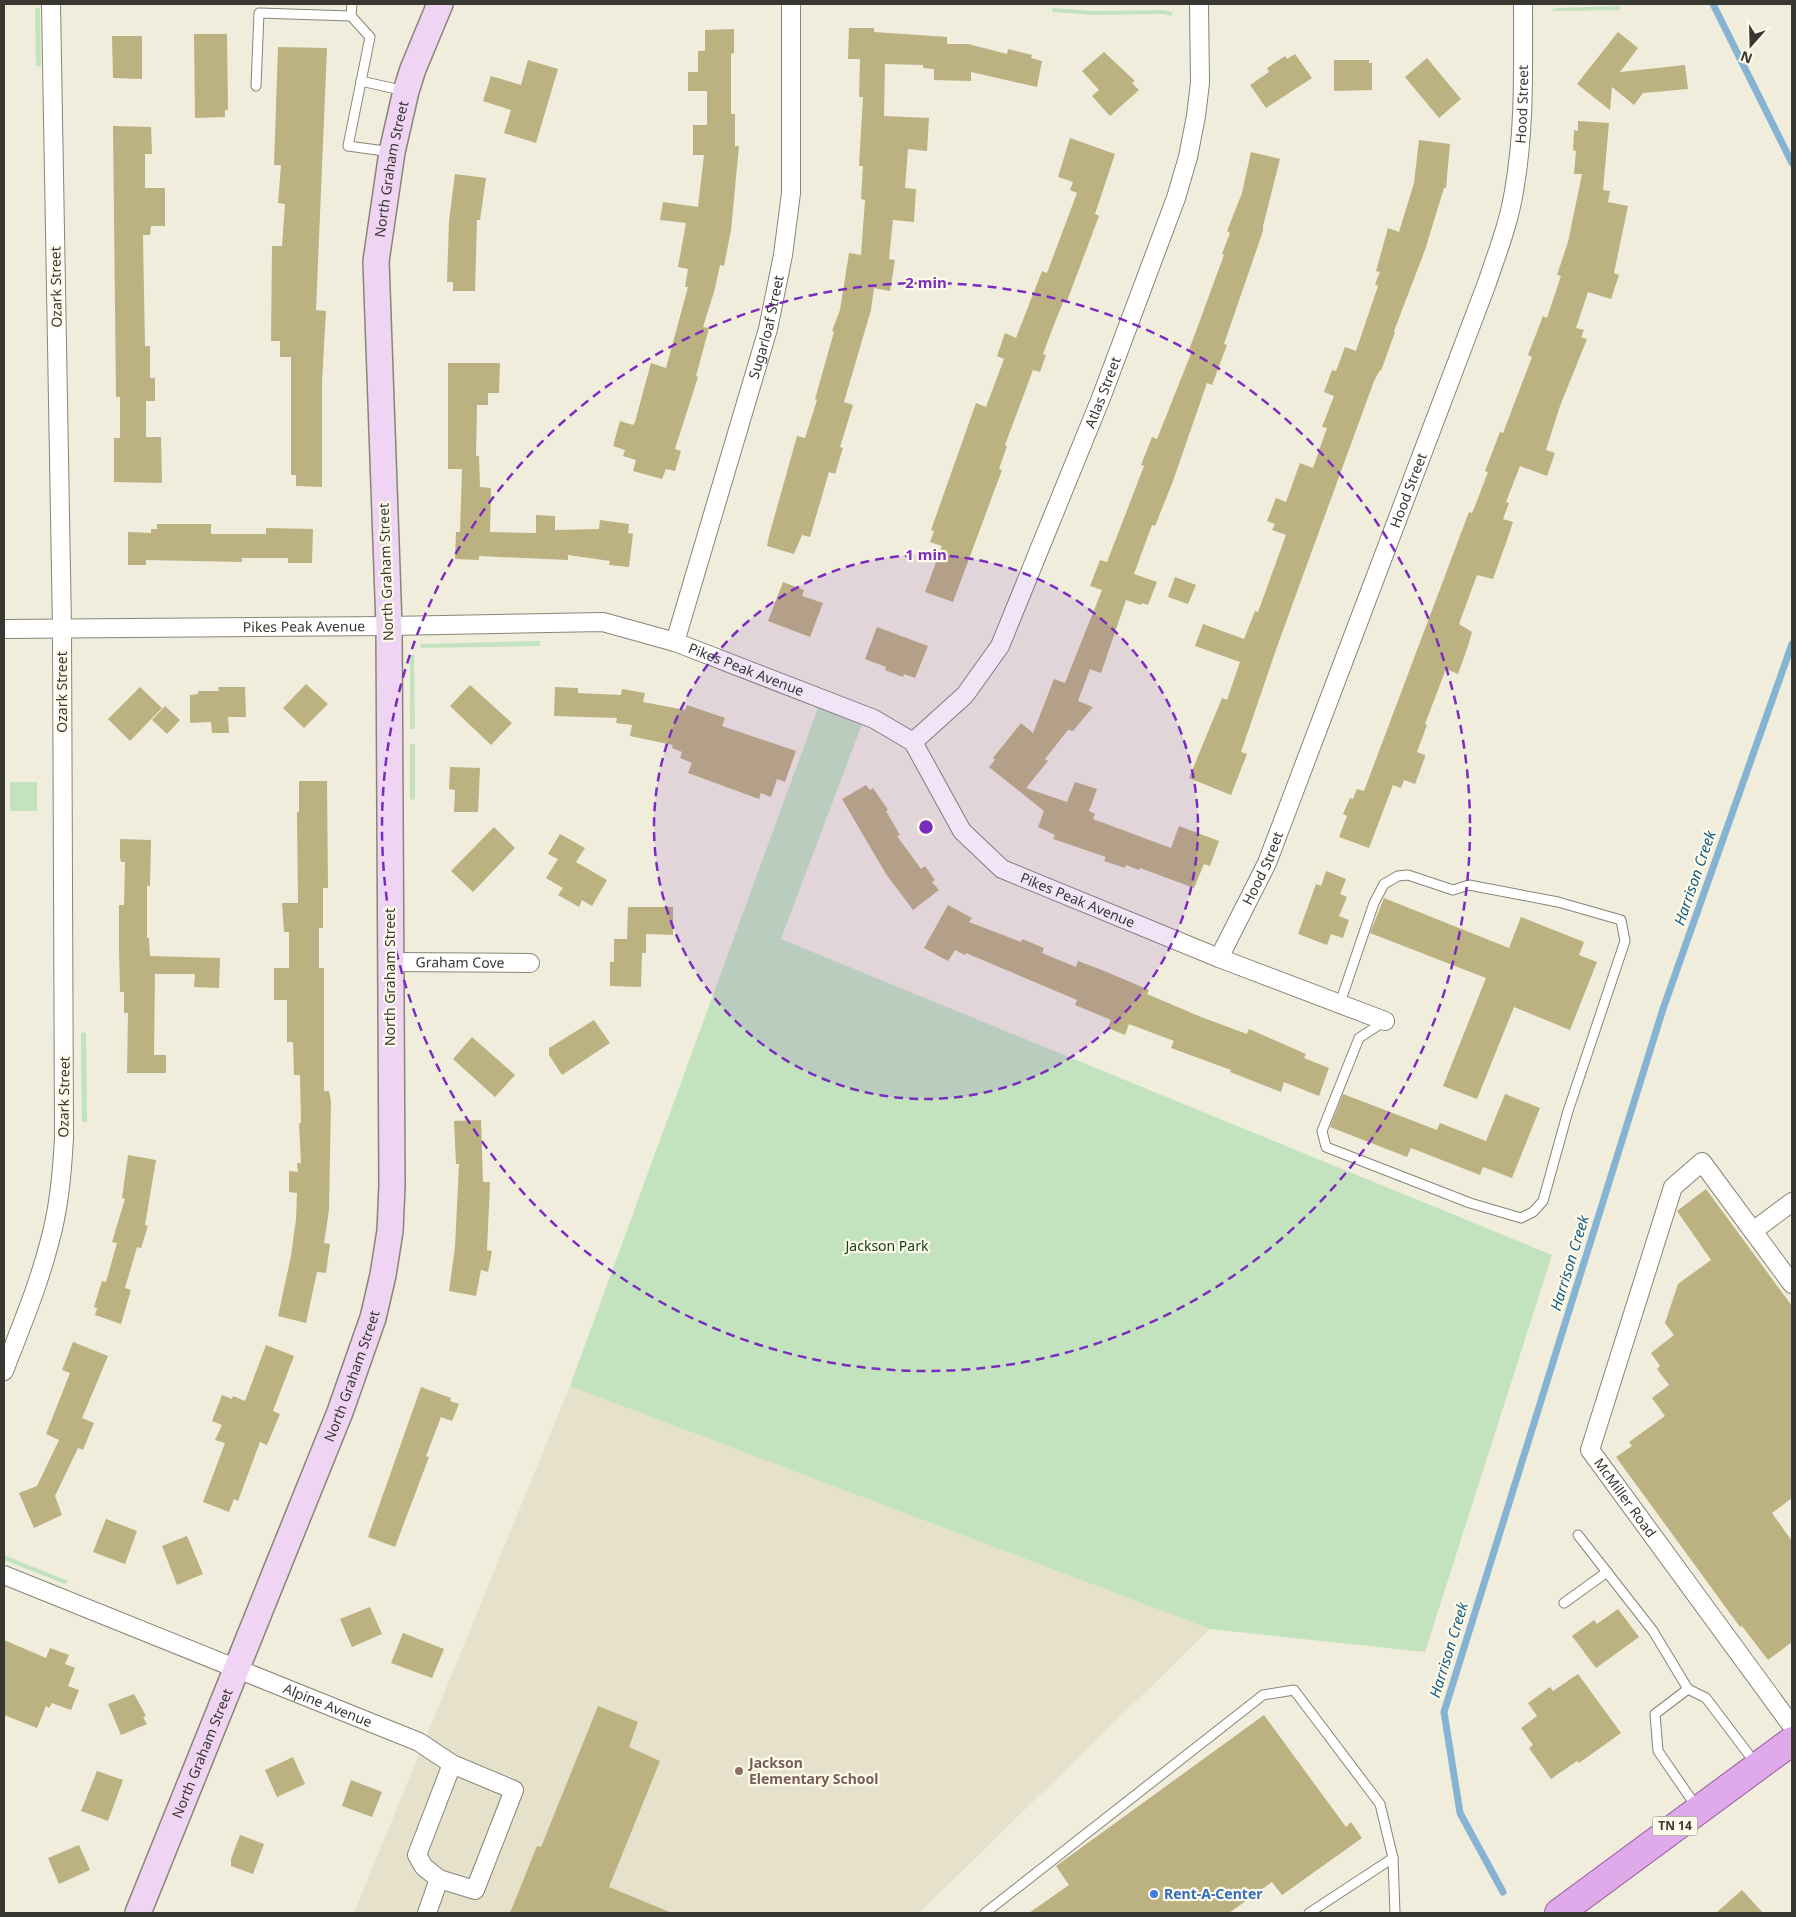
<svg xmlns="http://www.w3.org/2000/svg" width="1796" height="1917" viewBox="0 0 1796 1917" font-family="'Noto Sans',sans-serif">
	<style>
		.built { fill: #e6e1ca }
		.green { fill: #c2e3be }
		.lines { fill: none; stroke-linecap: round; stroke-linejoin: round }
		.stream { stroke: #87b3d3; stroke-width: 7 }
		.building { fill: #bcb181 }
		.service-casing { stroke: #888576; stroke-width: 11 }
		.minor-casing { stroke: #888576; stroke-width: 20 }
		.secondary-casing { stroke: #888576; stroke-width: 28 }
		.primary-casing { stroke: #965ba0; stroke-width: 30 }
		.service { stroke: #fff; stroke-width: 9 }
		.minor { stroke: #fff; stroke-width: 18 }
		.secondary { stroke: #efd4f4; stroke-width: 25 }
		.primary { stroke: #dfa9ea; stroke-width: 28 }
		.ring { fill: none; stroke: #7b2cbf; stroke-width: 2.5; stroke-dasharray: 9 6 }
		.education-dot { fill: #8d6e63; stroke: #fefaea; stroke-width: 2 }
		.shop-dot { fill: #3f7fe0; stroke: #fefaea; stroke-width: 2 }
		.labels { text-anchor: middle; stroke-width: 4.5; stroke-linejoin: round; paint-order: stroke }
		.shield { fill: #fefaea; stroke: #737268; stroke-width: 1 }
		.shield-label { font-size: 12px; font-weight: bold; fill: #383731 }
		.street-label { font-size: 14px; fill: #383731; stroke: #fefaea }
		.park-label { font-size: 14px; fill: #12430f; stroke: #fefaea }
		.education-label { font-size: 14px; font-weight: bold; fill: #785e54; stroke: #fefaea; text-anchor: start }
		.shop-label { font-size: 14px; font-weight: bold; fill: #366cbe; stroke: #fefaea; text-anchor: start }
		.water-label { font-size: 15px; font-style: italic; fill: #135d87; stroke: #fefaea }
		.centre { fill: #7b2cbf; stroke: #fefaea; stroke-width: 2.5 }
		.ring-label { font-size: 15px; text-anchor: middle; font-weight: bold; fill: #7b2cbf; stroke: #fefaea; stroke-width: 4.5; stroke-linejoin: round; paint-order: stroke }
	</style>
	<rect width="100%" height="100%" fill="#f1eddd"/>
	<!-- built -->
	<polygon class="built" points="570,1386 1210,1629 919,1913 354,1913"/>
	<!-- green -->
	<g class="green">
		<polygon points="1620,6 1620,10 1551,11 1557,8"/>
		<polygon points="35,8 40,8 41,66 36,66"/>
		<polygon points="1053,8 1094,11 1165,10 1173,13 1171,16 1163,14 1094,15 1052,12"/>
		<polygon points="540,641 540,646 421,648 420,644"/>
		<polygon points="410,655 414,655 415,729 410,729"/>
		<polygon points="818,708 862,724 781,939 1552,1255 1425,1652 1210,1629 570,1386"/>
		<polygon points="410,744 415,744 415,799 410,800"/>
		<rect x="10" y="782" width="27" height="29"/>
		<polygon points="86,1032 87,1122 82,1122 81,1033"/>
		<polygon points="4,1555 68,1581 65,1584 4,1560"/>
	</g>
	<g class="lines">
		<!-- stream -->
		<g class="stream">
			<polyline points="1713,4 1792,163"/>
			<polyline points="1503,1892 1460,1813 1444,1712 1663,1009 1792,644"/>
		</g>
	</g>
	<!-- building -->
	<g class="building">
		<polygon points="849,28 874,28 874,32 947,37 947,44 968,44 1007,54 1008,49 1032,55 1031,58 1042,61 1037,87 971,72 971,81 934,80 934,69 923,68 923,65 885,64 884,116 929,118 927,151 908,149 905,188 916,189 914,222 893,220 889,259 895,260 890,291 874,288 871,310 844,402 853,405 840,447 843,448 835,474 829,472 810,537 802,535 794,554 767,546 769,536 797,436 805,438 817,400 815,399 834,332 832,331 840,310 849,253 861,255 865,200 861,199 863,166 859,166 863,97 859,97 860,59 848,59"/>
		<polygon points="734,29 734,53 731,54 731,114 735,114 735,146 739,146 731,230 724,266 720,265 714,292 703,327 709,328 696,376 698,377 675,449 681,451 675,471 666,469 662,479 633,471 636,460 623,456 625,450 613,446 620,421 633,425 635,422 651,363 666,368 688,287 685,287 688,269 678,267 686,223 660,220 663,202 698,207 704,155 693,155 693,125 707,125 707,91 688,91 688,72 698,72 698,51 705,51 705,30"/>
		<polygon points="1618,32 1638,48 1620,72 1685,65 1688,89 1643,93 1634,105 1612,87 1610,110 1577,84"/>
		<polygon points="194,34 227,34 228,110 225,110 225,117 195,118"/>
		<polygon points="112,36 142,36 142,79 113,78"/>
		<polygon points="278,47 327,48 316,310 326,311 322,382 322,487 296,486 296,475 291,475 291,357 280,357 280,341 271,341 272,246 282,246 285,204 278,203 281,165 274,165"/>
		<polygon points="1104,52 1135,81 1132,83 1139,90 1110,116 1092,96 1099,90 1082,71"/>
		<polygon points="1295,54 1312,78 1266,108 1250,85 1269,72 1267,68 1285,56 1287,59"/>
		<polygon points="1427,58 1461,99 1439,118 1405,77"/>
		<polygon points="528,60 558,69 536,143 504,133 511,110 483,101 491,76 521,85"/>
		<polygon points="1334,60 1369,60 1369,63 1372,63 1372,90 1334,91"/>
		<polygon points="1578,121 1609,123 1603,190 1610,191 1608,202 1628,206 1614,273 1619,275 1611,299 1588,292 1576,328 1584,330 1581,337 1587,339 1560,406 1546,450 1555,453 1547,476 1520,466 1506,502 1509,503 1503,519 1513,522 1507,540 1493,579 1477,575 1459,624 1472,632 1468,646 1458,674 1446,669 1425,724 1427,725 1417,752 1425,755 1425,757 1415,784 1404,780 1401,788 1393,785 1369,848 1339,837 1347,816 1343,814 1350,798 1353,799 1357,789 1364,791 1469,512 1472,513 1475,506 1488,472 1485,471 1500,432 1503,433 1532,357 1528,355 1543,316 1547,318 1561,276 1557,275 1568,242 1582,174 1574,174 1576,151 1573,150 1574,130 1578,131"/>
		<polygon points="113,126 151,127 152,154 145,154 145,188 165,188 165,226 151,226 150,235 143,235 145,346 150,346 150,378 155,378 155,401 146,401 146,437 161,437 162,483 114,482 114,438 120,438 120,397 116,397"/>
		<polygon points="1070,138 1115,154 1095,214 1099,216 1067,301 1064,300 1055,322 1043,354 1046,355 1040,372 1033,370 1005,445 1007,446 999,469 1002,470 953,602 925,592 942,546 930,542 934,531 931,530 976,403 986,407 1004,359 997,356 1005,333 1016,338 1042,271 1047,273 1077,193 1070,190 1073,182 1058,177"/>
		<polygon points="1419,140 1450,144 1446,188 1444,188 1425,250 1394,331 1395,332 1381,371 1380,370 1374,381 1278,644 1241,752 1247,754 1231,795 1189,778 1222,698 1227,700 1240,662 1195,646 1203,624 1244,639 1255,611 1258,612 1286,535 1272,530 1275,524 1267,521 1276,498 1286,502 1300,463 1313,468 1327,428 1322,427 1334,396 1324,392 1332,370 1336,371 1345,347 1356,351 1378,286 1375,284 1380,272 1376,271 1388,228 1399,232 1414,183"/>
		<polygon points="1251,152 1280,159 1263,226 1263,231 1224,344 1227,345 1212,385 1207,383 1173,481 1155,526 1152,525 1134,574 1157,582 1148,605 1142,603 1141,605 1126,600 1101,673 1090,669 1078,701 1093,707 1073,731 1068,730 1045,759 1048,761 1026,788 1067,802 1075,782 1097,789 1089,811 1095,814 1093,819 1171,848 1179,826 1219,841 1210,866 1204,864 1194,888 1140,868 1139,870 1126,865 1125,868 1104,861 1106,857 1053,839 1055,835 1038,827 1044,811 989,767 995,760 993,758 1021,723 1033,733 1054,679 1065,683 1102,590 1090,586 1100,560 1107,562 1144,466 1141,465 1152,437 1157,439 1192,351 1189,350 1224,255 1222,254 1230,233 1227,231 1242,193"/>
		<polygon points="455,174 486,178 480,220 477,220 475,291 453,291 453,282 447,282 449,221"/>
		<polygon points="448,363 500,363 499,393 488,393 488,405 477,405 476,456 479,456 480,487 491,488 490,532 536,533 536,515 555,516 555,530 599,529 600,520 629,524 628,533 633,534 629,567 609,565 610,561 568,555 568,560 479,556 479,560 455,559 456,532 460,532 462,469 448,469"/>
		<polygon points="157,524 211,524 211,534 266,534 266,528 313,529 312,563 288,563 288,558 242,558 242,562 146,560 146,565 128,565 128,532 151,533 151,529 157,529"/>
		<polygon points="1175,577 1196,585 1188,604 1168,597"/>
		<polygon points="783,582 804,590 802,596 823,603 810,637 768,621"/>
		<polygon points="877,627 928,646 915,678 904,674 903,677 885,670 886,667 865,659"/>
		<polygon points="306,684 328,704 304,728 283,708"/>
		<polygon points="470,685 512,723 491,745 450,706"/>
		<polygon points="140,687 162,708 130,741 108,719"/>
		<polygon points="218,687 245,687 246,717 228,717 229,733 212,733 211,722 190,723 190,695 198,694 198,691 219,691"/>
		<polygon points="555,687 578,688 578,693 621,695 622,689 645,693 643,702 685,710 687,705 725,718 722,726 796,751 785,782 777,779 771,797 761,793 759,799 688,773 692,763 680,758 682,752 672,748 673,745 630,736 632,725 616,723 617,718 554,716"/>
		<polygon points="165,706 180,720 167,734 152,720"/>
		<polygon points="450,767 480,768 478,812 454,812 455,790 449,789"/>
		<polygon points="299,781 327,781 328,888 323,888 323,928 319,928 319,968 324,968 324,1091 329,1091 331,1101 329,1210 324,1243 330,1244 326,1273 317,1272 306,1323 278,1316 291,1256 296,1219 297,1193 289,1192 289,1171 298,1172 297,1163 301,1163 299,1123 301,1123 300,1075 294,1075 293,1042 287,1042 287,1000 274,1000 274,968 289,968 289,932 284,932 282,903 298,903 297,812 299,812"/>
		<polygon points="866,785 870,790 873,788 888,810 886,811 900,835 897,836 921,869 925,866 935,880 932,882 939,890 913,910 886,874 842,799"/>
		<polygon points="494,827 515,848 473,892 451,871"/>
		<polygon points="560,834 585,848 576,862 607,880 592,906 582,900 579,907 558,895 563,888 546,878 558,859 548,854"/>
		<polygon points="120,839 151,840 150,886 147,886 147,938 149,938 150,956 220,958 219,988 194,987 195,974 155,974 154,1055 166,1055 166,1073 127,1073 128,1013 124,1013 124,992 120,992 119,951 119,905 124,905 125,862 121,862 120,857"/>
		<polygon points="1326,871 1346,879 1340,894 1347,897 1339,916 1349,920 1343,938 1331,934 1327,945 1298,934 1316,884 1321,886"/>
		<polygon points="1384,898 1509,948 1521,917 1584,942 1579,955 1597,962 1570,1030 1514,1007 1477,1099 1443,1086 1486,978 1370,933"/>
		<polygon points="948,905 972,918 969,922 1021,942 1022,939 1044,948 1042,953 1076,967 1078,961 1102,970 1149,990 1147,994 1201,1017 1247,1034 1249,1029 1306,1054 1304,1058 1329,1068 1319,1096 1284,1082 1281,1092 1230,1072 1231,1070 1171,1048 1174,1041 1129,1024 1125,1035 1108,1028 1111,1020 1075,1005 1077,1000 966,953 965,955 955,950 948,961 924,948"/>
		<polygon points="628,907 673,907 673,935 646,934 646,953 642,953 641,987 610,986 610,962 614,962 614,939 627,939"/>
		<polygon points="594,1020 610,1043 562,1075 549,1055 549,1048"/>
		<polygon points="472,1037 515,1075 495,1097 453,1059"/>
		<polygon points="1343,1094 1437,1130 1440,1123 1486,1141 1505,1094 1540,1108 1512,1178 1483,1167 1480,1175 1411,1148 1407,1157 1330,1127"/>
		<polygon points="481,1120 483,1182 490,1182 487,1250 492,1251 488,1272 481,1270 476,1296 449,1291 455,1247 459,1164 456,1164 454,1121"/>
		<polygon points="128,1155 156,1160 145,1225 148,1226 141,1248 137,1247 125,1288 131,1290 121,1324 95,1315 97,1308 94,1307 102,1281 106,1282 117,1243 112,1242 125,1199 122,1198"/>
		<polygon points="1706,1189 1792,1306 1792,1498 1772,1513 1792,1541 1792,1642 1768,1660 1742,1626 1740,1627 1616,1457 1632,1446 1629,1442 1665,1416 1652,1398 1669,1385 1657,1369 1660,1366 1651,1353 1674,1335 1665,1323 1678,1284 1711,1260 1677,1211"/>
		<polygon points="73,1342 108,1356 82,1418 94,1423 83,1450 78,1448 55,1496 62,1515 34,1528 19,1493 37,1486 59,1440 46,1434 70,1373 62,1370"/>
		<polygon points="266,1345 294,1356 273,1411 280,1414 267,1445 260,1442 238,1501 234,1499 229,1512 203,1502 225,1443 215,1440 222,1425 212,1421 222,1395 232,1399 233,1396 245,1401"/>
		<polygon points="421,1387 451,1398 450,1401 459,1404 452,1421 441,1417 426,1456 429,1457 395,1547 368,1537"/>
		<polygon points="106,1519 137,1531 125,1564 93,1552"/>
		<polygon points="187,1536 203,1574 177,1585 162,1546"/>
		<polygon points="370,1607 382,1634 352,1647 340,1619"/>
		<polygon points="1618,1609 1639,1637 1596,1668 1572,1636 1594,1620 1597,1624"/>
		<polygon points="403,1633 444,1649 432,1678 391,1663"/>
		<polygon points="4,1640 46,1658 50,1648 69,1655 65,1664 75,1668 68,1686 79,1690 71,1710 52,1703 49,1708 46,1706 37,1728 4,1715"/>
		<polygon points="1578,1674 1621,1733 1579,1763 1577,1761 1551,1779 1529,1748 1533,1745 1521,1728 1537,1716 1528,1703 1550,1687 1553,1691"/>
		<polygon points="134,1694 146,1716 143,1717 147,1724 121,1735 108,1704"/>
		<polygon points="598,1706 638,1722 629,1747 660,1761 609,1887 672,1913 510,1913 537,1846 541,1847"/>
		<polygon points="1264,1715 1346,1827 1351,1822 1362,1838 1282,1895 1272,1882 1229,1913 1029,1913 1069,1885 1056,1866"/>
		<polygon points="293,1757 305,1784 277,1797 265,1770"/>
		<polygon points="97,1771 123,1780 108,1821 81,1811"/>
		<polygon points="351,1780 382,1792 372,1817 342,1806"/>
		<polygon points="240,1835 264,1844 253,1874 231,1866 231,1859"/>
		<polygon points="79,1845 90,1870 59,1884 48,1858"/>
		<polygon points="1742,1890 1763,1913 1716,1913"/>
	</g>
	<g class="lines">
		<!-- service casing -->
		<g class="service-casing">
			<g id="service">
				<polyline points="351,16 352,4"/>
				<polyline points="361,81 405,91"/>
				<polyline points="256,86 259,13 351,16 370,37 348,146 392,152"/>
				<polyline points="1340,1003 1374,903 1384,884 1398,876 1408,875 1453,890 1469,885 1558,902 1621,920 1625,941 1568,1111 1543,1201 1533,1212 1521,1218 1470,1203 1326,1147 1322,1131 1359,1038 1385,1021"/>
				<polyline points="1578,1535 1653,1631 1688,1689"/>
				<polyline points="1564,1603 1607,1572"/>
				<polyline points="1698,1809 1658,1751 1655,1714 1688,1689 1706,1698 1756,1764"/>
				<polyline points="985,1913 1263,1695 1294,1690 1380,1804 1393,1858 1395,1913"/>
				<polyline points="1309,1913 1393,1858"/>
			</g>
		</g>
		<!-- minor casing -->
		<g class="minor-casing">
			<g id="minor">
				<path id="s1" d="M4,629L389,626L603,622L675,642L874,719L913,742L962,831L1002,869L1219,958L1385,1021"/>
				<path id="s2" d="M675,642L768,329L783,255L791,193V4"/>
				<path id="s3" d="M913,742L965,695L1000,646L1101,398L1176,198L1188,157L1196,116L1200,83L1199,4"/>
				<path id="s4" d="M1219,958L1267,863L1487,283C1497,253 1509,223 1514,191C1525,130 1523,66 1523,4"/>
				<path id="s5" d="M390,962L530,963"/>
				<polyline points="1753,1231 1792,1202"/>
				<path id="s6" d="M1792,1284L1702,1162L1673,1187L1590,1450L1792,1726"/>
				<path d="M4,1371C20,1329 38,1287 49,1244C59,1209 62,1174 64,1138L62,628L51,4"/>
				<path id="s7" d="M4,1575L419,1742L452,1764L514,1790L475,1890L439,1879"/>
				<polyline points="427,1913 439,1879 424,1867 417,1855 452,1764"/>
			</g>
		</g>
		<!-- secondary casing -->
		<g class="secondary-casing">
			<g id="secondary">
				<path id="s8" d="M138,1913L340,1412L373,1318L383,1275L390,1231L392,1186L389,626L376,261L392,152L406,91L413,69L440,4"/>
			</g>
		</g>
		<!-- primary casing -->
		<g class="primary-casing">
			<polyline id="primary" points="1559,1913 1792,1741"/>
		</g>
		<!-- service -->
		<use href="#service" class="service"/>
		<!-- minor -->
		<use href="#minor" class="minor"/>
		<!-- secondary -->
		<use href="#secondary" class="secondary"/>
		<!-- primary -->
		<use href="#primary" class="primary"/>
	</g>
	<!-- distance rings -->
	<circle cx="926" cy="827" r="272" fill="#7b2cbf" fill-opacity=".12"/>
	<g class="ring">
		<circle cx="926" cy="827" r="272"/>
		<circle cx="926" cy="827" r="544"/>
	</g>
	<!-- markers -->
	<circle class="education-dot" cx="739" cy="1771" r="5"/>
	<circle class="shop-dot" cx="1154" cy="1894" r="5"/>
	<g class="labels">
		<!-- shield labels -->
		<rect class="shield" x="1652.5" y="1816.5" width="45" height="19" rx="4"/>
		<g class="shield-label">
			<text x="1675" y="1830">TN 14</text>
		</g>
		<!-- street labels -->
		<g class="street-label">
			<text dy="5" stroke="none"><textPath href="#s4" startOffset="910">Hood Street</textPath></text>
			<text dy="5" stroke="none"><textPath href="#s8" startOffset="1792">North Graham Street</textPath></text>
			<text transform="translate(56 287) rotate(-91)" y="5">Ozark Street</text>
			<text dy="5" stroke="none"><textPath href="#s2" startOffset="328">Sugarloaf Street</textPath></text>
			<text dy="5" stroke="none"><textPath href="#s3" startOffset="404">Atlas Street</textPath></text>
			<text dy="5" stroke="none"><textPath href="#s4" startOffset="505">Hood Street</textPath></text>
			<text transform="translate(386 572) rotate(-92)" y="5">North Graham Street</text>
			<text dy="5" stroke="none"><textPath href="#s1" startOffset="300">Pikes Peak Avenue</textPath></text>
			<text dy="5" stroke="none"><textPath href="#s1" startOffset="750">Pikes Peak Avenue</textPath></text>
			<text transform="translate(62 692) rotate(-90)" y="5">Ozark Street</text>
			<text dy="5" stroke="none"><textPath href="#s4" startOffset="100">Hood Street</textPath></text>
			<text dy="5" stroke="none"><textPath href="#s1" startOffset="1171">Pikes Peak Avenue</textPath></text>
			<text dy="5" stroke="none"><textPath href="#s5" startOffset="70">Graham Cove</textPath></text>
			<text transform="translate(390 977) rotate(-90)" y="5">North Graham Street</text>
			<text transform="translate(64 1097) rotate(-89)" y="5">Ozark Street</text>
			<text dy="5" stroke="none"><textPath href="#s8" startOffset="578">North Graham Street</textPath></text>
			<text dy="5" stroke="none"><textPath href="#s6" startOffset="525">McMiller Road</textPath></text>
			<text dy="5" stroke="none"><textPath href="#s7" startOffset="349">Alpine Avenue</textPath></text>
			<text dy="5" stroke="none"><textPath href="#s8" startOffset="172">North Graham Street</textPath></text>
		</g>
		<!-- park labels -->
		<g class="park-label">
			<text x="887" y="1251">Jackson Park</text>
		</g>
		<!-- education labels -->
		<g class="education-label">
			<text x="749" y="1768">Jackson<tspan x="749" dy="16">Elementary School</tspan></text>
		</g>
		<!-- shop labels -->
		<g class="shop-label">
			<text x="1164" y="1899">Rent-A-Center</text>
		</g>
		<!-- water labels -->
		<g class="water-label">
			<text transform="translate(1695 878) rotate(-71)" y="5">Harrison Creek</text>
			<text transform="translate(1570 1263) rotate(-73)" y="5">Harrison Creek</text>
			<text transform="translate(1449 1650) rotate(-73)" y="5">Harrison Creek</text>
		</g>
	</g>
	<circle cx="926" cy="827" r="8" class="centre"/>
	<g class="ring-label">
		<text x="926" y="288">2 min</text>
		<text x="926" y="560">1 min</text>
	</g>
	<!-- border -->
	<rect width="1796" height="1917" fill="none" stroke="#383731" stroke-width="10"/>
	<!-- north arrow -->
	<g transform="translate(1751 45) rotate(200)" stroke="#fefaea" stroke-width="4" paint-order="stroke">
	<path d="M0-4L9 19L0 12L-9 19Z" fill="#383731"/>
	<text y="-8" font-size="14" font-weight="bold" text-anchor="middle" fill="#383731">N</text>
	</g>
</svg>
